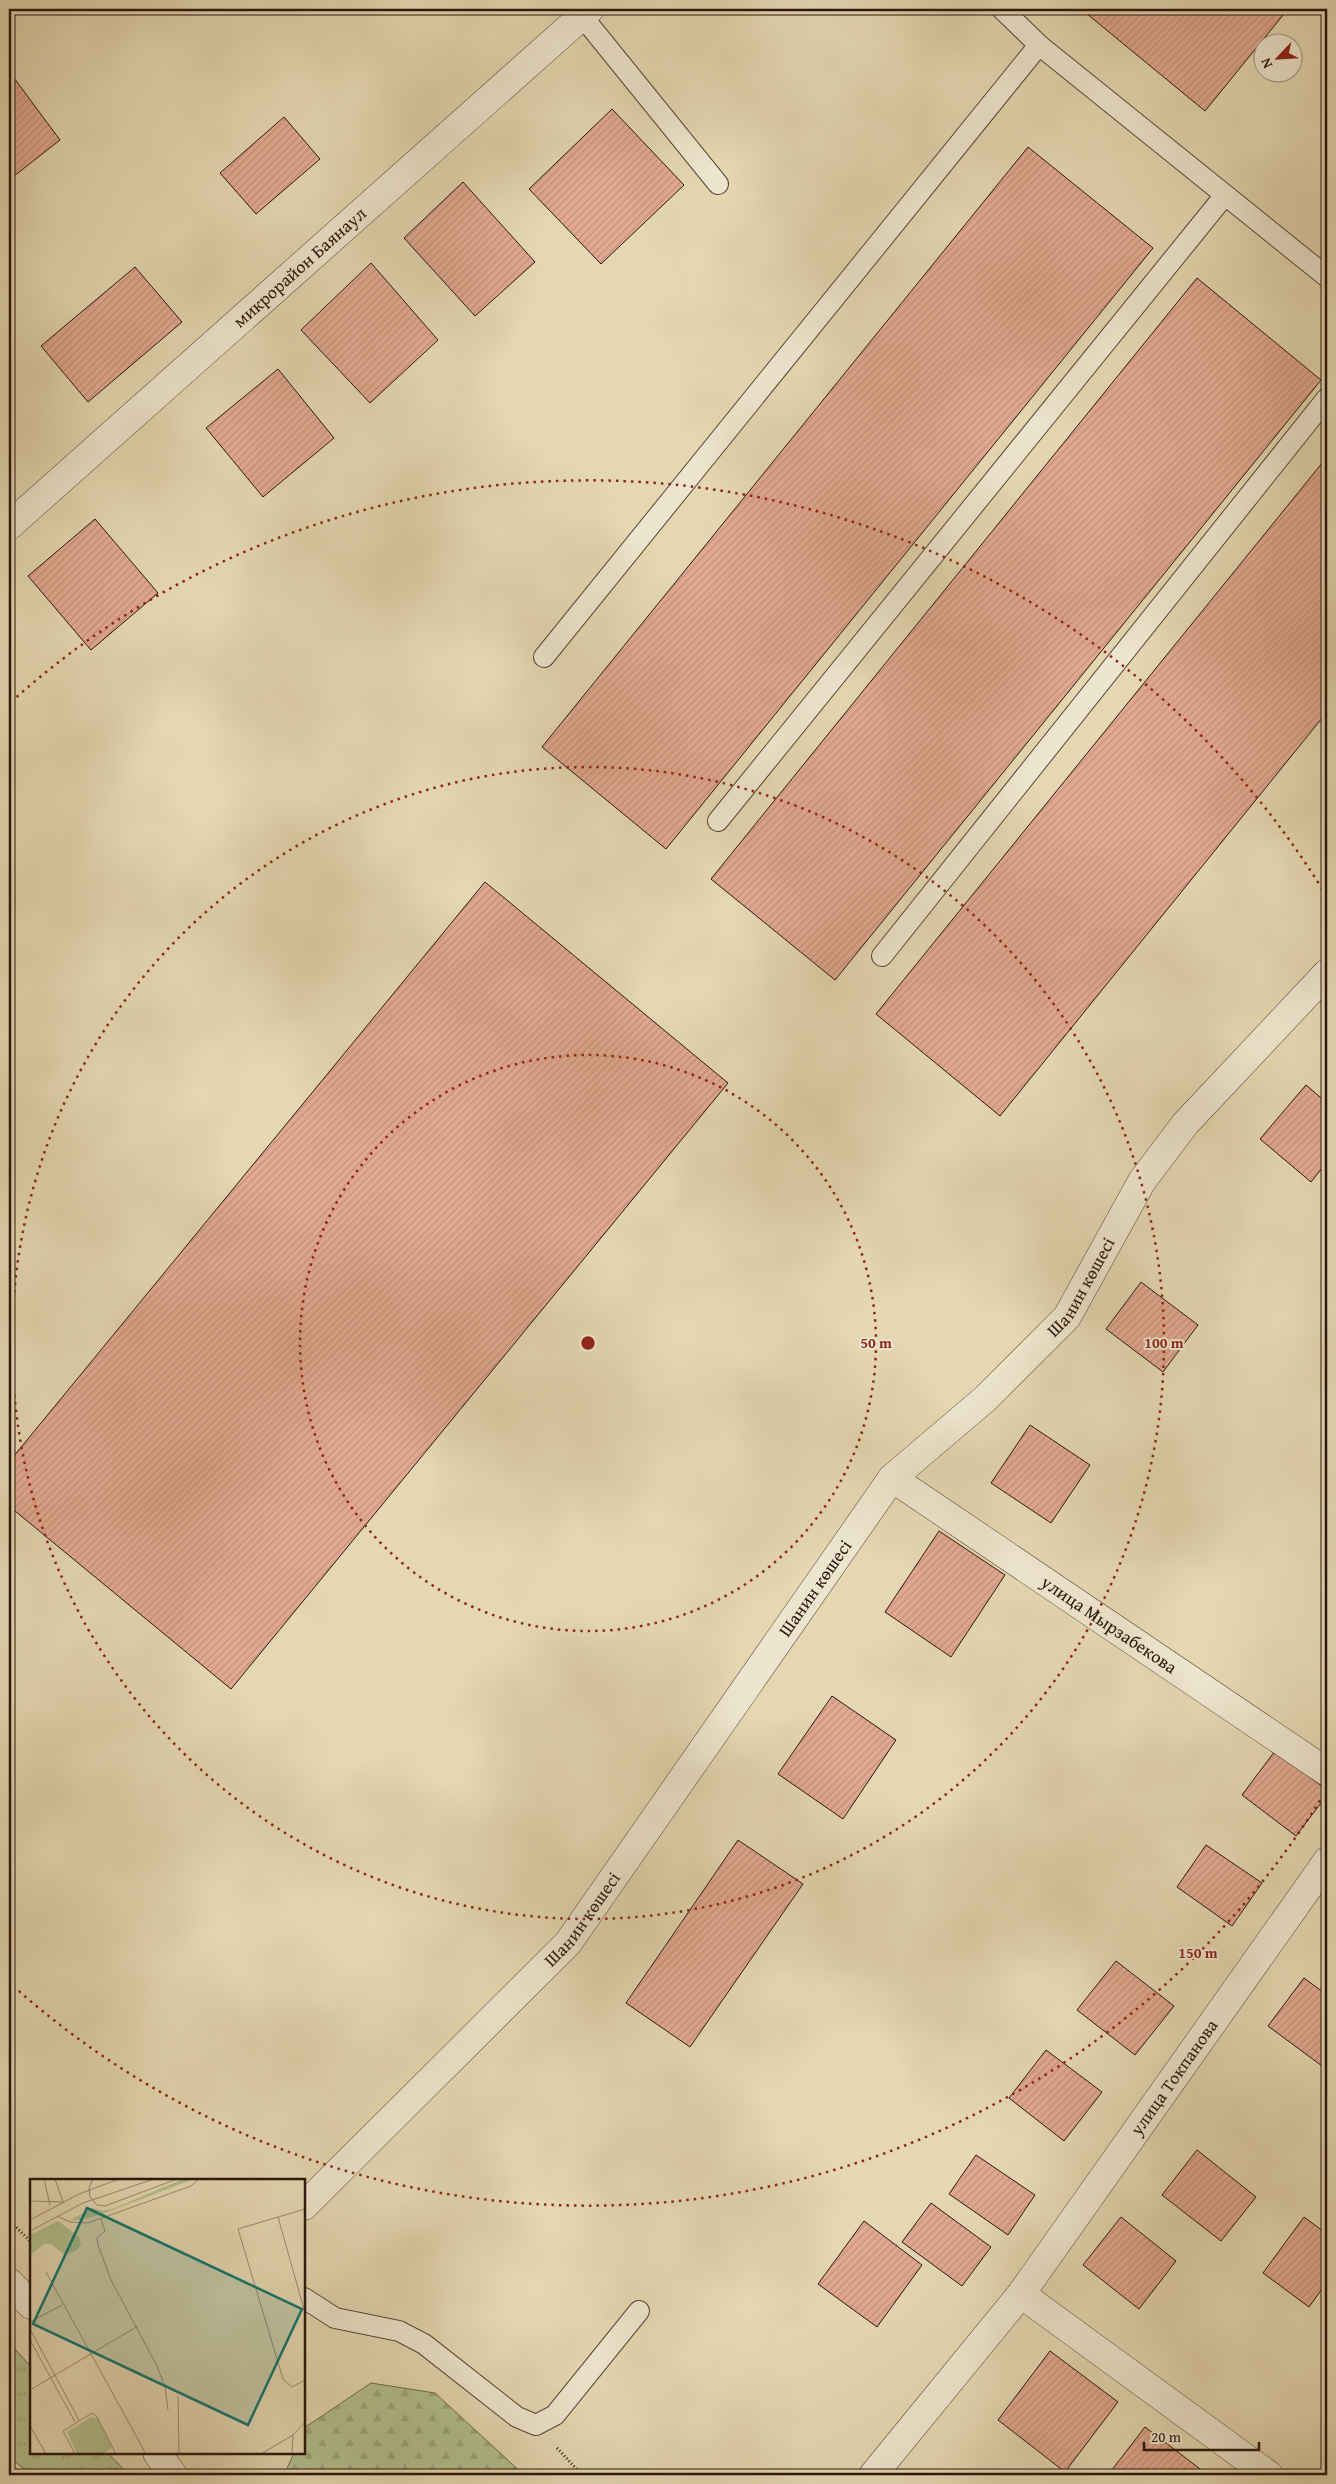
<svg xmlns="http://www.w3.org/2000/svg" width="1336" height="2484" viewBox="0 0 1336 2484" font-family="'Gentium Book Plus',serif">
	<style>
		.grass { fill: url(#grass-tufts); stroke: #6e6b4e }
		.forest { fill: url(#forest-firs); stroke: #6e6b4e }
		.building { fill: url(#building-hatch); stroke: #2a170d }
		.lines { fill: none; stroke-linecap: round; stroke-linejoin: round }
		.lane-casing { stroke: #584736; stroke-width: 22 }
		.street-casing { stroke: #584736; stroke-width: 29 }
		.path { stroke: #2a170d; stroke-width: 3; stroke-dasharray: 1 2.5; stroke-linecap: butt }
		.lane { stroke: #ede5cd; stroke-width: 20 }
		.street { stroke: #ede5cd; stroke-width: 28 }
		.ring { fill: none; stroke: #8f2418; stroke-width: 2.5; stroke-dasharray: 2.5 5 }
		.labels { text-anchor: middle; stroke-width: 4; stroke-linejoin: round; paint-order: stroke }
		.street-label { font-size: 18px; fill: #2a170d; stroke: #ede5cd }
		.inset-road { fill: none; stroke: #9a8a70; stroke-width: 1 }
		.view { fill: #0f766e; fill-opacity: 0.15; stroke: #0f766e; stroke-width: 2.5 }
		.inset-edge { fill: none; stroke: #2a170d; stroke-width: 2.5 }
		.centre { fill: #8f2418; stroke: #ede5cd; stroke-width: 2.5 }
		.ring-label { font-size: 15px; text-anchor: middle; font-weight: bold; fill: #8f2418; stroke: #ede5cd; stroke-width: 4; stroke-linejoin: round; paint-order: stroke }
	</style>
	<defs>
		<pattern id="grass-tufts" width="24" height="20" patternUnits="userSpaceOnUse" patternTransform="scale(1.25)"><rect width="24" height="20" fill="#b2bf8e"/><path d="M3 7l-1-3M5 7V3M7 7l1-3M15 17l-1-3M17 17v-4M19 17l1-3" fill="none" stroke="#99a379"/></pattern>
		<pattern id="forest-firs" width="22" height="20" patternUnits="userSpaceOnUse" patternTransform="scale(1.25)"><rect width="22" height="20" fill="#b2bf8e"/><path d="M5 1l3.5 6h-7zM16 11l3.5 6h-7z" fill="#99a379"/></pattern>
		<pattern id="building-hatch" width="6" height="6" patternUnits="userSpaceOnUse" patternTransform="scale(1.25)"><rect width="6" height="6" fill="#e2a991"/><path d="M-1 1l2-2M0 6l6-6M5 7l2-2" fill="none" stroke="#c2917c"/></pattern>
	</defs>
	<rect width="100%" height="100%" fill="#e4d7b2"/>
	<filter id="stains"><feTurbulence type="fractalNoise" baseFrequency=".004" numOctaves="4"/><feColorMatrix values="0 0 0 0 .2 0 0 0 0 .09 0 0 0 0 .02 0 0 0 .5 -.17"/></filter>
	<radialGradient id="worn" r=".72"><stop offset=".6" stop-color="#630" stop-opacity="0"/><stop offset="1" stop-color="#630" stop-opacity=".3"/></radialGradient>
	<!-- grass -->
	<polygon class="grass" points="9,2342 31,2367 31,2453 108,2453 129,2475 32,2475 9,2457"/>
	<!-- forest -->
	<polygon class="forest" points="371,2383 435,2393 524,2475 284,2475 294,2453 304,2453 304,2428"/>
	<!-- building -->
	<g class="building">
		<polygon points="1081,9 1288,9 1205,111"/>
		<polygon points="14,78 60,140 9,180 9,82"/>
		<polygon points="612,109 684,185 601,264 529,189"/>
		<polygon points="284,117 320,159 256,214 220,173"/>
		<polygon points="1028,147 1153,248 666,849 542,747"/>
		<polygon points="463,182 535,262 475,316 404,238"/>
		<polygon points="371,263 438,340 370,403 301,330"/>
		<polygon points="135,267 182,322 88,402 41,346"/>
		<polygon points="1197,278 1321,380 835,980 711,879"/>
		<polygon points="278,369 334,438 263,497 206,428"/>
		<polygon points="1327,457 1327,712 1000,1116 876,1014"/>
		<polygon points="95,519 158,593 91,650 28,576"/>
		<polygon points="485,882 728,1083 231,1689 9,1506 9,1462"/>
		<polygon points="1306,1085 1327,1103 1327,1162 1311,1182 1260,1139"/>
		<polygon points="1141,1282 1198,1325 1163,1372 1106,1329"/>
		<polygon points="1030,1425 1090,1465 1051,1523 991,1483"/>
		<polygon points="939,1531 1005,1575 951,1657 885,1612"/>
		<polygon points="832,1696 896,1740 843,1819 778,1774"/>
		<polygon points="1275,1751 1327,1790 1327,1795 1296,1836 1242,1795"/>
		<polygon points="738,1840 803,1884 690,2047 626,2003"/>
		<polygon points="1206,1845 1262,1883 1232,1926 1177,1887"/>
		<polygon points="1116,1961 1174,2006 1135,2055 1077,2010"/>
		<polygon points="1304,1978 1327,1995 1327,2059 1322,2066 1268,2026"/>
		<polygon points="1046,2050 1102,2092 1064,2141 1009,2098"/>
		<polygon points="1197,2150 1256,2197 1221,2241 1162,2195"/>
		<polygon points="976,2155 1035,2195 1008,2235 949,2194"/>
		<polygon points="931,2203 991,2247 962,2286 902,2242"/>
		<polygon points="1121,2217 1176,2261 1139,2309 1083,2265"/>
		<polygon points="1304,2217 1327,2234 1327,2282 1309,2307 1263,2273"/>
		<polygon points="864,2221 922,2265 877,2327 818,2284"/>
		<polygon points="1050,2351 1118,2402 1065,2472 998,2420"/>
		<polygon points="1145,2427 1208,2475 1108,2475"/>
	</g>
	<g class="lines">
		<!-- lane casing -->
		<g class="lane-casing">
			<g id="lane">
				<polyline points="1002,9 1039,45 1327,277"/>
				<polyline points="582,16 718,184"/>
				<polyline points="544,657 1039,45"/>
				<polyline points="718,821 1225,195"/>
				<polyline points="882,956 1327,398"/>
				<polyline points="304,2298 335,2318 399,2331 424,2344 517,2417 536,2425 555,2415 639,2311"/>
			</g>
		</g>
		<!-- street casing -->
		<g class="street-casing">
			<g id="street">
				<path id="s1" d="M9,526L590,9"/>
				<path id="s2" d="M892,1478L1327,1772"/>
				<path id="s3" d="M304,2206L568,1943L892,1478L985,1399L1067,1317L1142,1181L1185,1124L1327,973"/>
				<polyline points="9,2282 31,2305"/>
				<polyline points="1021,2294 1269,2475"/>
				<polyline points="157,2453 173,2475"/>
				<path id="s4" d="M873,2475L1021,2294L1327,1861"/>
			</g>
		</g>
		<!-- path -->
		<g class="path">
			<polyline points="9,2220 31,2242"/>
			<polyline points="557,2448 582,2475"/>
			<polyline points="9,2471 14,2475"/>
		</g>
		<!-- lane -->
		<use href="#lane" class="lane"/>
		<!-- street -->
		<use href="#street" class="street"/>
	</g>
	<!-- distance rings -->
	<g class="ring">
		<circle cx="588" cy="1343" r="288"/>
		<circle cx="588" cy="1343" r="576"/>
		<path d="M1324 1794A863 863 0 0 1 11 1984M11 702A863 863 0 0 1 1324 892"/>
	</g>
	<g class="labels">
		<!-- street labels -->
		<g class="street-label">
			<text dy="6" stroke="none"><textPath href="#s1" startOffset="389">микрорайон Баянаул</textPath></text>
			<text dy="6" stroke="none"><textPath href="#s3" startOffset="1210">Шанин көшесі</textPath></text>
			<text dy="6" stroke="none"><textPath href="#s3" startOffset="805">Шанин көшесі</textPath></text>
			<text dy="6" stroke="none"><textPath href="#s2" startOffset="262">улица Мырзабекова</textPath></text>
			<text dy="6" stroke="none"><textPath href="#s3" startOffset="400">Шанин көшесі</textPath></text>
			<text dy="6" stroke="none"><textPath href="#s4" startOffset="499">улица Токпанова</textPath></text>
		</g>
	</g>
	<!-- overview -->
	<g transform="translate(30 2179)">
		<rect width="275" height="275" fill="#e4d7b2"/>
		<path d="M153,0H164L69,36L51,41H40L63,29L73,32L85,29ZM61,238L68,240L82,269L72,275H47L37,253Z" fill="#b2bf8e"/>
		<path d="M28,42L49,58L51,66L47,71L35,76L21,65H14L0,76V56Z" fill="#b2bf8e"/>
		<path class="inset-road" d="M14,0L20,26M25,0L33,23M63,0L59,9L60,18L67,26L75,27L147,0M0,22L33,23M275,30L208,50L253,200L262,208L275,201M27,37L40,43L58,44L161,7L169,0M248,38L275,134M71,40L75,52L67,59L68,66L81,101L127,187L135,208L138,231M0,41L49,15L89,0M0,52L53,24L124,0M16,93L116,275M0,143L32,126M0,150L49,241M0,161L45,243M0,211L108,147M148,217L149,275M0,247L16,275M45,275L33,252L62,234L67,238L86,275M231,275L263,256L275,243M262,275L263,256"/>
		<path class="view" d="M57,29L272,130L218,246L3,145Z"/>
		<rect width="275" height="275" class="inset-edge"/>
	</g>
	<circle cx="588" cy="1343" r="8" class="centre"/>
	<g class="ring-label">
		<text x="876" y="1348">50 m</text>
		<text x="1164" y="1348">100 m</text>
		<text x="1198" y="1958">150 m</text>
	</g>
	<!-- margin -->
	<rect width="1336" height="2484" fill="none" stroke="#e4d7b2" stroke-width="30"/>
	<rect x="10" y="10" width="1316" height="2464" fill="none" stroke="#2a170d" stroke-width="2.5"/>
	<rect x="15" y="15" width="1306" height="2454" fill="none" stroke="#2a170d"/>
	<!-- north arrow -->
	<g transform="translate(1278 58) rotate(245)"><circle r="24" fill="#ede5cd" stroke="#9f9380"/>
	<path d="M0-4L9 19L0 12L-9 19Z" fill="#8f2418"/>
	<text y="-8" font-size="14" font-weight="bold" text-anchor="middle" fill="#2a170d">N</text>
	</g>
	<!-- scale -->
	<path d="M1144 2442v8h115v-8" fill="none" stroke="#2a170d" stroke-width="2.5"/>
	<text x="1151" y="2442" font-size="15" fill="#2a170d" stroke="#ede5cd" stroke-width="4" paint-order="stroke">20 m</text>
	<rect width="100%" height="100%" filter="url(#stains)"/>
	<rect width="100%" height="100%" fill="url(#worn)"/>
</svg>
